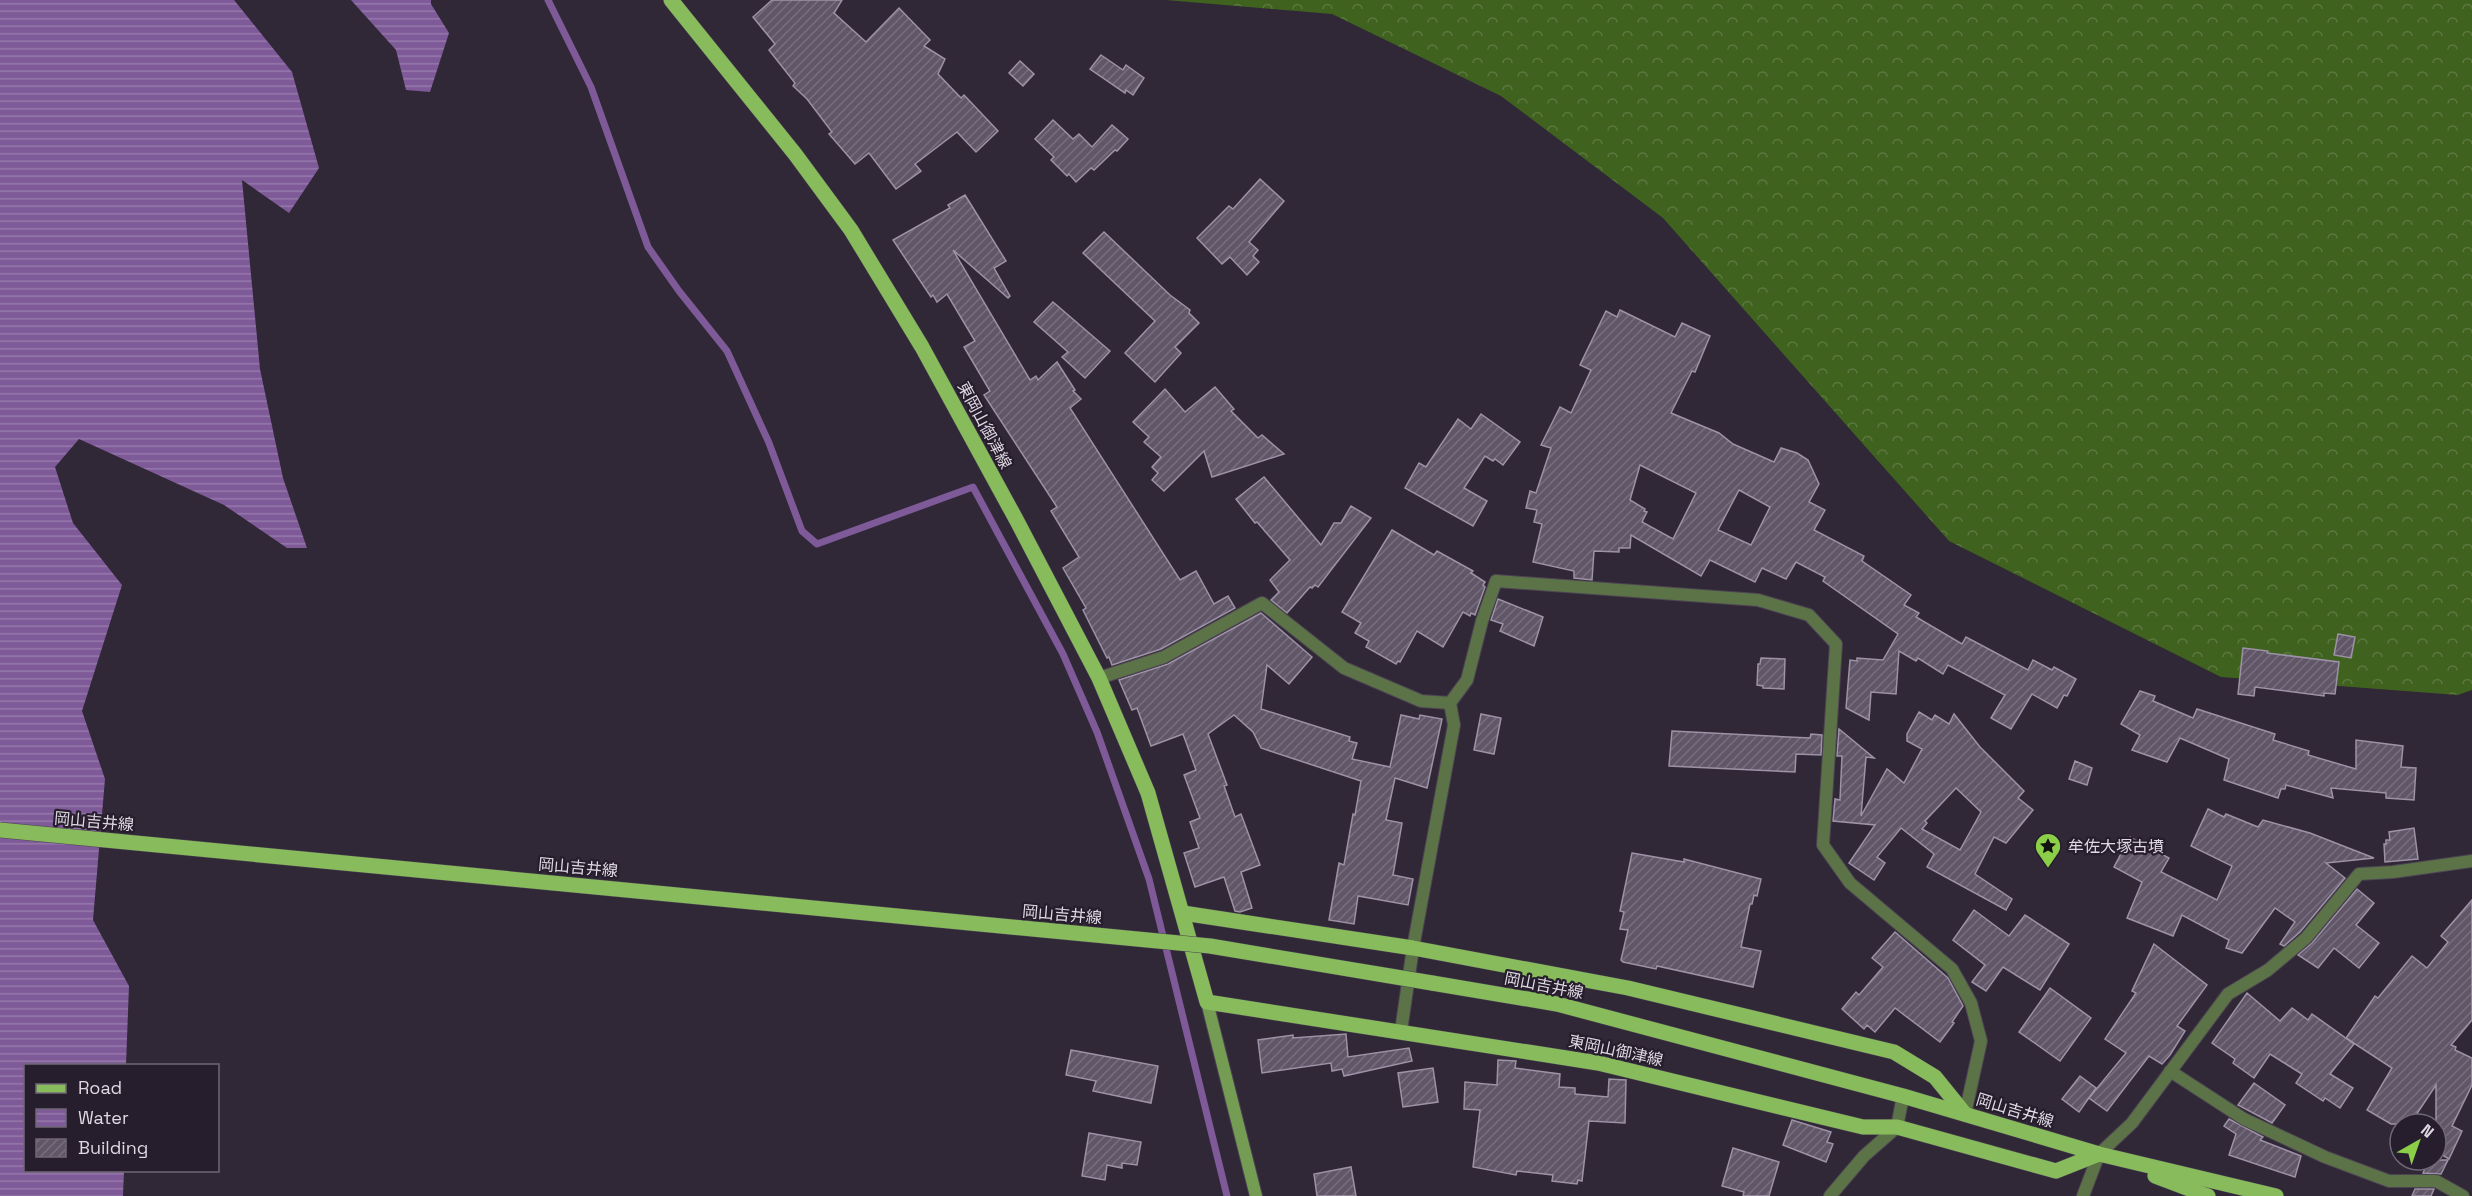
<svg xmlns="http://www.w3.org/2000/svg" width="2472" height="1196" viewBox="0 0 2472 1196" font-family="'Space Grotesk','Noto Sans JP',sans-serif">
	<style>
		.forest { fill: url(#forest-crowns) }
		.water { fill: url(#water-rules) }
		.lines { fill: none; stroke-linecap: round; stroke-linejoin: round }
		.stream { stroke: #7e5a98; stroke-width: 7 }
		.building { fill: url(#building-hatch); stroke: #9d92a6; stroke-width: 1.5; fill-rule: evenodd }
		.street-casing { stroke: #4c4353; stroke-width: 14 }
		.secondary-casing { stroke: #4c4353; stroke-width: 14 }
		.primary-casing { stroke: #4c4353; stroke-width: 16 }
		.street { stroke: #5b7347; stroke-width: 12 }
		.secondary { stroke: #759c53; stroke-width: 12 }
		.primary { stroke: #88bb5b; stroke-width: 15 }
		.primary-bridge-casing { stroke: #4c4353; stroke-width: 16; stroke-linecap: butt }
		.primary-bridge { stroke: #88bb5b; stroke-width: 15 }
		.labels { text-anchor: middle; stroke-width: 4.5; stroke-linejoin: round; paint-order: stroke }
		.street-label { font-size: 16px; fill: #dfd9e3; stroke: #261d2d }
		.poi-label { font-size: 16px; fill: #dfd9e3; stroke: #261d2d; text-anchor: start }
	</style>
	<defs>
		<pattern id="forest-crowns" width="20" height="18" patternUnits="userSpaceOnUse" patternTransform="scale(1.5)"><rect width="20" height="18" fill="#40621f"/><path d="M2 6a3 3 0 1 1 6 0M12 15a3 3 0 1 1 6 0" fill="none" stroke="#5b783f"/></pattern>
		<pattern id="water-rules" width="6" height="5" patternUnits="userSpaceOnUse" patternTransform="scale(1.5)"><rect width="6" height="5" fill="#7e5a98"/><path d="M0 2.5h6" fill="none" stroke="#9679ab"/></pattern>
		<pattern id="building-hatch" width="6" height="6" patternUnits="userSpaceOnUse" patternTransform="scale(1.5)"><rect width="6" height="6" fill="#605668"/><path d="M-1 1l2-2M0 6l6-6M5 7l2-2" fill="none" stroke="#766e7d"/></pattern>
	</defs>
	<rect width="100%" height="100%" fill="#302737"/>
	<!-- forest -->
	<polygon class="forest" points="1166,0 2472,0 2472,690 2458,695 2221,677 1949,541 1663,218 1501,96 1332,14"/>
	<!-- water -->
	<g class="water">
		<polygon points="0,0 234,0 292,72 319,168 289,213 242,180 260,369 283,478 307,548 287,548 224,505 79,439 55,467 73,523 122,585 82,711 105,779 93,920 129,986 126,1065 26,1066 26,1170 124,1171 123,1196 0,1196"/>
		<polygon points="351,0 431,0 431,4 449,33 430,92 406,90 396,50"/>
	</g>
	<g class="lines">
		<!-- stream -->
		<polyline class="stream" points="548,0 591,87 648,247 679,291 727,351 769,443 802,531 817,544 973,487 1063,654 1097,732 1149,879 1227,1196"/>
	</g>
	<!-- building -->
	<g class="building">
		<polygon points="772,0 842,0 834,13 866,42 899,8 930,40 924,46 945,59 938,74 961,98 964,95 998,131 976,152 957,132 915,164 921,171 896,189 869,153 855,164 829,134 832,132 807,99 793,86 795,83 769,50 775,44 753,17"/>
		<polygon points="1101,55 1123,70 1126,65 1144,78 1133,95 1126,90 1125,93 1090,69"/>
		<polygon points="1020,61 1034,74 1023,86 1009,73"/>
		<polygon points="1053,120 1073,139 1079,134 1092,147 1112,125 1128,139 1117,151 1115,150 1094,170 1091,168 1076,182 1069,174 1067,176 1051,160 1054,157 1035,139"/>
		<polygon points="1260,179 1284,201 1249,242 1258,250 1253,256 1259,262 1247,275 1230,257 1222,264 1197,238 1229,206 1233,209"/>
		<polygon points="965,195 1006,261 994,268 1010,296 1008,298 953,250 1030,380 1036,376 1038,380 1057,362 1075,390 1073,391 1081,399 1070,408 1180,580 1196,571 1214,604 1228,596 1235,608 1161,649 1112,665 1109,657 1107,658 1083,610 1086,608 1063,568 1079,557 1051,511 1057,507 984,395 990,391 964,347 975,341 947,294 937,302 933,295 931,297 893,240 950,208 948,205"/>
		<polygon points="1104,232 1170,295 1190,310 1189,313 1199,323 1175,347 1181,353 1155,382 1125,353 1155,321 1083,253"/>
		<polygon points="1053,302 1110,351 1085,378 1062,357 1068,352 1034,322"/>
		<path d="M1620,310L1675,337L1682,323L1710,336L1695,372L1692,371L1671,413L1719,433L1733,444L1774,462L1781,448L1797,453L1808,460L1819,484L1809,502L1825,510L1814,530L1864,556L1862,561L1911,595L1904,605L1919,613L1916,617L1962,644L1966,637L2028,670L2033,660L2052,670L2054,667L2076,679L2067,696L2064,695L2057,708L2032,694L2011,729L1991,718L2005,695L1948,665L1943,674L1918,658L1916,661L1899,651L1896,694L1871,692L1869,720L1846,708L1850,660L1857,661V658L1883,660L1898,634L1823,581L1825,577L1796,562L1786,579L1762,568L1755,582L1710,560L1701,576L1631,535L1630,548H1619V552L1594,551L1592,580L1574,578V571L1533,562L1542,524L1534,522L1537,510L1526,508L1530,491L1536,493L1551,448L1541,445L1560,407L1571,413L1591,370L1580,365L1606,311L1617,317ZM1640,465L1696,493L1673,539L1642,522L1647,512L1644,511L1645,509L1630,500ZM1739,490L1770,507L1751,545L1718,530Z"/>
		<polygon points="1215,387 1234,409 1231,411 1258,438 1262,435 1284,454 1212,477 1204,451 1164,491 1152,480 1158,473 1152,467 1161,457 1144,442 1149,437 1133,422 1165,389 1185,412"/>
		<polygon points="1481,414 1520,442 1503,465 1495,459 1493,461 1485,456 1464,488 1487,501 1473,526 1405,488 1419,463 1426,467 1458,419 1471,429"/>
		<polygon points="1264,477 1321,545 1334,523 1341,523 1351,506 1371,518 1318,587 1315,585 1312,588 1310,587 1287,613 1271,600 1279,592 1270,580 1290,560 1257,522 1255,523 1236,499"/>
		<polygon points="1392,530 1434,555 1437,551 1473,571 1471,573 1485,582 1483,585 1485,587 1475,615 1471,613 1470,616 1463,612 1443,647 1417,631 1400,662 1398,661 1396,664 1366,647 1369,641 1355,633 1361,623 1342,612"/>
		<polygon points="1498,599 1543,617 1534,646 1500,631 1503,624 1491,620"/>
		<polygon points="1261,613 1312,657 1289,684 1267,665 1261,709 1350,737 1349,741 1357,743 1352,759 1390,767 1401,715 1419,719 1420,715 1442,719 1427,788 1395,778 1386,820 1402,823 1393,875 1413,879 1408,905 1358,896 1354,924 1329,920 1339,863 1344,865 1353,814 1355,815 1361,781 1261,748 1253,732 1234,715 1208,734 1227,785 1224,786 1235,817 1241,814 1260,865 1241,872 1252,908 1240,912 1235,911 1224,877 1195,887 1184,853 1199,848 1190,822 1200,818 1184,775 1196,770 1183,734 1151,746 1137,708 1132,710 1119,680 1168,664"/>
		<polygon points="2338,634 2355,637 2351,658 2334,655"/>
		<polygon points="2243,648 2268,651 2267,653 2339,662 2335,694 2324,693 2324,696 2255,687 2254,696 2238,694"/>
		<polygon points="1761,658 1785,659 1784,689 1763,688 1763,686 1757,685 1758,664 1760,664"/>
		<polygon points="2140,691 2155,696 2153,701 2193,718 2197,709 2275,734 2273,740 2309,751 2308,755 2356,769 2356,740 2403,746 2401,767 2416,768 2414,800 2386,798 2386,793 2331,788 2333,798 2286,785 2285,789 2281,789 2278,798 2224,780 2229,759 2180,738 2167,762 2132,750 2140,735 2121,724"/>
		<path d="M1919,712L1932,720L1935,715L1949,724L1954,714L1980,747L2024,791L2018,798L2033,810L2006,843L1994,837L1975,874L2012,899L2006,910L1927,867L1934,854L1901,828L1877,857L1885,863L1874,880L1849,863L1875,825L1833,821L1835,799L1840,800L1842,756H1837L1839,729L1874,758L1866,757L1861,816L1887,769L1904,783L1922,749L1907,741V734ZM1956,788L1981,812L1960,850L1922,829L1927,823L1925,821Z"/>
		<polygon points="1481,714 1501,718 1494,754 1474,750"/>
		<polygon points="1672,731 1810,738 1811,734 1822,735 1821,755 1796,754 1795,772 1669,766"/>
		<polygon points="2075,761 2092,768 2087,785 2069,779"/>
		<polygon points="2208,809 2224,817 2226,814 2258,827 2263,820 2310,833 2374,858 2326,863 2345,878 2300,932 2284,946 2280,944 2295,922 2275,908 2242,953 2226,948 2229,940 2182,915 2173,936 2127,918 2142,882 2114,867 2130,837 2169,858 2161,872 2217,900 2232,866 2191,846"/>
		<polygon points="2414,828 2418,859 2385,862 2384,844 2386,844 2386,840 2390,840 2389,832"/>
		<polygon points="1632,853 1684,862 1684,859 1761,879 1757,896 1754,895 1752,904 1750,904 1741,947 1761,951 1753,987 1657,966 1656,969 1623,962 1621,960 1628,930 1620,929 1624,912 1620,911"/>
		<polygon points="2357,889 2374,903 2356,925 2379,943 2359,968 2334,948 2318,968 2298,955 2312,943"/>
		<polygon points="2472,900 2472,1020 2451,1045 2456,1047 2455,1050 2472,1058 2472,1085 2452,1126 2462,1131 2449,1159 2439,1153 2436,1159 2436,1085 2410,1124 2391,1124 2367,1110 2392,1068 2346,1038 2375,996 2378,998 2412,956 2427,968 2448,942 2441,936"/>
		<polygon points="1974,910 2009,936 2025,915 2069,944 2040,990 2003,967 1986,991 1972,982 1985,965 1953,940"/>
		<polygon points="1895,932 1948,978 1963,1006 1952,1022 1954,1023 1940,1042 1895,1008 1875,1032 1867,1025 1864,1029 1842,1009 1856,992 1859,995 1883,967 1872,958"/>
		<polygon points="2154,944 2207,985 2177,1026 2185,1031 2170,1055 2162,1064 2149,1056 2107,1111 2089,1098 2126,1053 2105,1039 2136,993 2132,991"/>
		<polygon points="2050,988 2091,1018 2060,1061 2019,1032"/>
		<polygon points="2247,993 2280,1021 2292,1008 2308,1020 2312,1014 2354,1044 2330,1074 2353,1088 2340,1108 2325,1098 2323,1101 2296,1083 2302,1074 2270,1054 2254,1078 2233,1063 2235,1059 2212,1043"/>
		<polygon points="1346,1034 1348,1057 1409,1048 1412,1061 1344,1076 1342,1069 1332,1071 1331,1063 1262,1073 1258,1040 1293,1035 1293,1038"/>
		<polygon points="1071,1050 1158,1066 1151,1103 1093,1091 1096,1081 1066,1075"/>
		<polygon points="1498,1060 1516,1061 1515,1068 1560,1074 1559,1087 1575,1088 1575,1094 1608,1097 1609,1079 1626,1080 1625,1123 1589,1121 1582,1181 1578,1180 1577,1184 1552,1181 1553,1175 1517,1171 1516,1175 1473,1167 1480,1110 1464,1109 1465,1082 1497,1085"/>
		<polygon points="1433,1068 1438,1102 1403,1107 1398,1073"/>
		<polygon points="2080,1076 2096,1088 2079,1112 2062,1099"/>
		<polygon points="2254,1083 2285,1105 2272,1123 2238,1105"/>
		<polygon points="2229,1119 2263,1137 2260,1140 2301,1156 2295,1177 2229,1155 2236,1134 2224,1126"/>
		<polygon points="1792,1120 1831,1132 1827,1142 1833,1144 1826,1162 1783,1145"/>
		<polygon points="1089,1133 1141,1142 1137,1165 1122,1163 1122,1168 1107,1165 1105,1180 1082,1176"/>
		<polygon points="1733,1148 1779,1162 1769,1196 1743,1196 1744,1192 1722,1186"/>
		<polygon points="2429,1160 2448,1160 2441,1174 2423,1173"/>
		<polygon points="1351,1167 1356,1196 1317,1196 1314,1174"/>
		<polygon points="2415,1189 2434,1189 2431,1196 2412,1196"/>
	</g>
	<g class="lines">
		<!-- street casing -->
		<g class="street-casing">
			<g id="street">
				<polyline points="1099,678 1164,657 1262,603 1344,668 1421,701 1450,703"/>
				<polyline points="1401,1031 1413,948 1454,725 1450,703 1467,680 1482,621 1496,581 1758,600 1809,615 1836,644 1823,845 1850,883 1952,969 1971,1003 1981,1041 1965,1114"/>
				<polyline points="2170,1071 2244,1119 2325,1157 2389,1181 2436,1181 2463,1196"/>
				<polyline points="1830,1196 1864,1156 1897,1127 1903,1096"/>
				<polyline points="2083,1196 2099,1154 2132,1123 2228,994 2268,970 2306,938 2359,874 2393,872 2472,861"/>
			</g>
		</g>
		<!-- secondary casing -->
		<g class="secondary-casing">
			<polyline id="secondary" points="1207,1002 1256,1196"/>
		</g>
		<!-- primary casing -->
		<g class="primary-casing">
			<g id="primary">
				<polyline points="671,0 795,154 851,230 922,347 1017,521 1099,678 1148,793 1207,1002 1598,1063 1863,1127 1897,1127 2056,1171 2099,1154"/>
				<polyline points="1183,913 1413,948 1628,988 1894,1052 1935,1077 1965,1114"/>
				<polyline points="1432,983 1557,1004 1903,1096 2099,1154 2276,1196"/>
				<polyline points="2155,1176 2208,1196"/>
			</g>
		</g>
		<!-- street -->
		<use href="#street" class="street"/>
		<!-- secondary -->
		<use href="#secondary" class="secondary"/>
		<!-- primary -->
		<use href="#primary" class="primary"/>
		<!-- primary-bridge casing -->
		<g class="primary-bridge-casing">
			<polyline id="primary-bridge" points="0,830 1210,946 1432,983"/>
		</g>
		<!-- primary-bridge -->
		<use href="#primary-bridge" class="primary-bridge"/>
	</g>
	<!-- icons -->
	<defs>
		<g id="sight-pin" transform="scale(1.35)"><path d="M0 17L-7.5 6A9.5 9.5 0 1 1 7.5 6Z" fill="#8bce47" stroke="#261d2d"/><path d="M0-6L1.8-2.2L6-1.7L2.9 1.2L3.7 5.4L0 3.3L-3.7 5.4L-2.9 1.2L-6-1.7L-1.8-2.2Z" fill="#111"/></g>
	</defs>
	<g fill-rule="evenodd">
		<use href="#sight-pin" x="2048" y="846"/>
	</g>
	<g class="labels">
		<!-- street labels -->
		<g class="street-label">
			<text transform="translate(985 425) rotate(62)" y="6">東岡山御津線</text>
			<text transform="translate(94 821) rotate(5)" y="6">岡山吉井線</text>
			<text transform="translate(578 867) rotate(5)" y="6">岡山吉井線</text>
			<text transform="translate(1062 914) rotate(5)" y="6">岡山吉井線</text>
			<text transform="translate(1544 985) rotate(11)" y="6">岡山吉井線</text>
			<text transform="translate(1616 1050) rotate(12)" y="6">東岡山御津線</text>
			<text transform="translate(2015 1110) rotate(17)" y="6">岡山吉井線</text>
		</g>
		<!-- poi labels -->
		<g class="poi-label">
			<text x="2068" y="852">牟佐大塚古墳</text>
		</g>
	</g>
	<!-- legend -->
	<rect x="24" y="1064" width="195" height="108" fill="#261d2d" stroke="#706876" stroke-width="1.5"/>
	<rect x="36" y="1084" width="30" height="9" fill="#88bb5b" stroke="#706876" stroke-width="1.5"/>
	<text x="78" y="1094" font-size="18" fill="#dfd9e3">Road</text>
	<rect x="36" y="1109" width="30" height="18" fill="url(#water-rules)" stroke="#706876" stroke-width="1.5"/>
	<text x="78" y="1124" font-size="18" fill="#dfd9e3">Water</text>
	<rect x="36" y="1139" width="30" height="18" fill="url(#building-hatch)" stroke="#706876" stroke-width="1.5"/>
	<text x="78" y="1154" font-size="18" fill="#dfd9e3">Building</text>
	<!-- north arrow -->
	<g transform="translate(2418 1142) rotate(40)"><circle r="28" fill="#261d2d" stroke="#706876" stroke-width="1.5"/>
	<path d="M0-4.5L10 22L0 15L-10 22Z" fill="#8bce47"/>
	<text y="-9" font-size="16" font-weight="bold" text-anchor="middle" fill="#dfd9e3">N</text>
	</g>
</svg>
